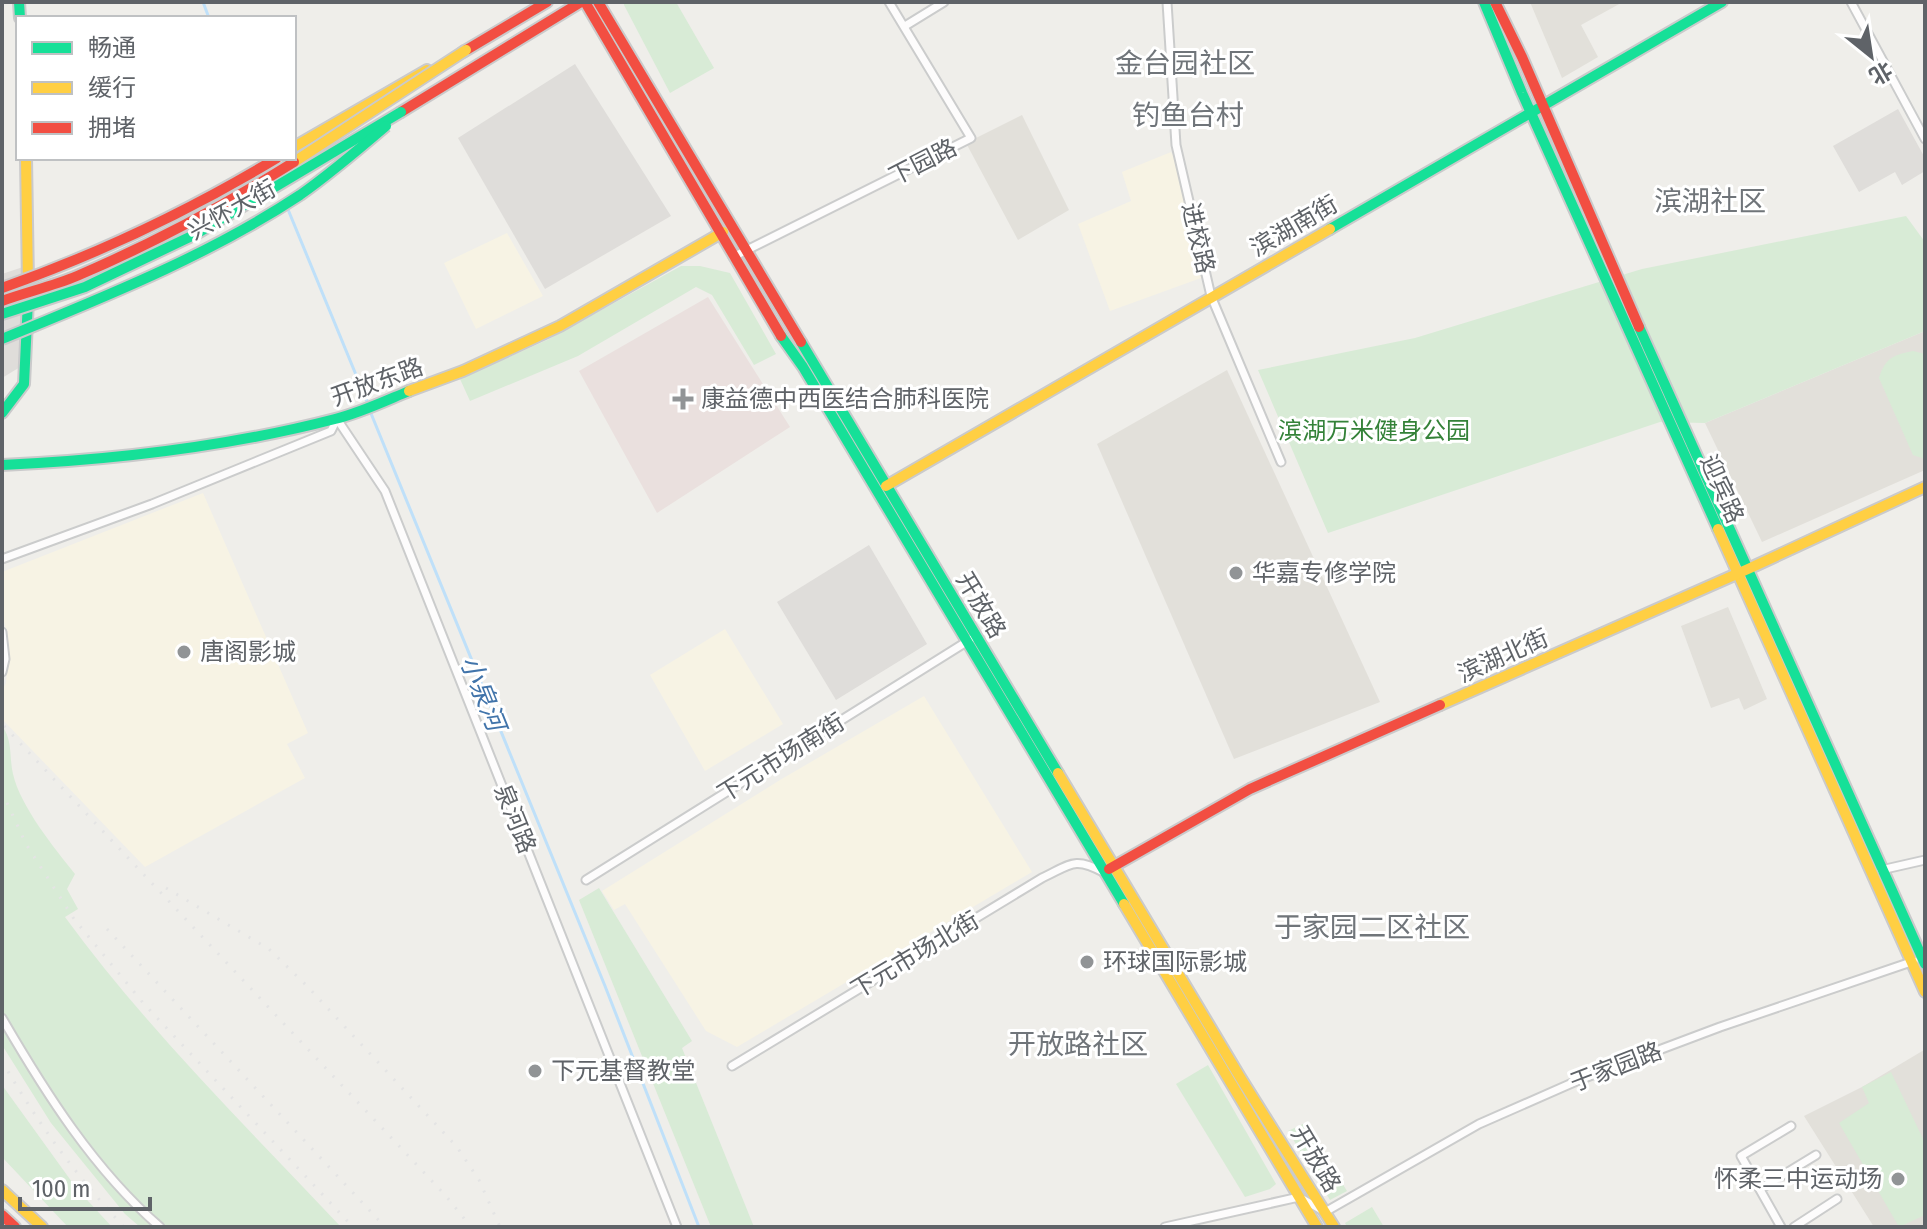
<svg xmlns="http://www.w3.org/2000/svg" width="1927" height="1229" viewBox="0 0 1927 1229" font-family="'Fira Sans Condensed','Noto Sans SC',sans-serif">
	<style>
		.commercial { fill: #f7f3e4 }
		.industrial { fill: #dfddda }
		.education { fill: #e2e0da }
		.medical { fill: #eae0de }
		.green { fill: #d8ebd6 }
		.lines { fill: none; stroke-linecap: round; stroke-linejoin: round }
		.stream { stroke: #bfe0f9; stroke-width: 3 }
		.street-casing { stroke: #cbcccc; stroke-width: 11 }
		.fast-casing { stroke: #cacacb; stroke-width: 14 }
		.slow-casing { stroke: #cacacb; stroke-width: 14 }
		.jam-casing { stroke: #cacacb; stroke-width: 14 }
		.street { stroke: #fdfcfc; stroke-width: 7 }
		.fast { stroke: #16e098; stroke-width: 10 }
		.slow { stroke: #ffcf43; stroke-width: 10 }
		.jam { stroke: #f24e42; stroke-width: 10 }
		.rail { stroke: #e4e4e4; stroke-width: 3; stroke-dasharray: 2 10; stroke-linecap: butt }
		.fast-bridge-casing { stroke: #cacacb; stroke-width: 14; stroke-linecap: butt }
		.slow-bridge-casing { stroke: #cacacb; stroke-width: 14; stroke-linecap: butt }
		.jam-bridge-casing { stroke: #cacacb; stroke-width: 14; stroke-linecap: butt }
		.fast-bridge { stroke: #16e098; stroke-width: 10 }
		.slow-bridge { stroke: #ffcf43; stroke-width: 10 }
		.jam-bridge { stroke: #f24e42; stroke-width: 10 }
		.poi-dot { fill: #919496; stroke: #fff; stroke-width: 3 }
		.labels { text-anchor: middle; stroke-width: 6; stroke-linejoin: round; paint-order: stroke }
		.street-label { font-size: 24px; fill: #5f6368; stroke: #fff }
		.poi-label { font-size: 24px; fill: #5f6368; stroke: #fff; text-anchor: start }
		.park-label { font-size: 24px; fill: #348238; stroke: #fff }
		.water-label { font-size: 26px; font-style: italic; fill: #4174aa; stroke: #fff }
		.quarter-label { font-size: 28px; fill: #70757a; stroke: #fff }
	</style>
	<rect width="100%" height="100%" fill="#efeeea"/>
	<!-- commercial -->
	<g class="commercial">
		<polygon points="1171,152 1177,163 1201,278 1110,311 1078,224 1131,201 1122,172"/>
		<polygon points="507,233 543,296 476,329 444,263"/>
		<polygon points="203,493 308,733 287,744 305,778 145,867 2,719 2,691 6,683 9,647 2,611 2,572"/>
		<polygon points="725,629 783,724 705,771 650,675"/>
		<polygon points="924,696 1032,872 737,1047 706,1031 625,904 614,910 602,891 780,780"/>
	</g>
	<!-- industrial -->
	<g class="industrial">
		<polygon points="575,64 671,216 545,289 458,138"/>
		<polygon points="1898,109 1925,158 1925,171 1902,185 1895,172 1859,192 1833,146"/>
		<polygon points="23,267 25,364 2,378 2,274"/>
		<polygon points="869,545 927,644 836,700 777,602"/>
	</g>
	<!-- education -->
	<g class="education">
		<polygon points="1530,2 1623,2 1581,25 1598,57 1562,78"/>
		<polygon points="1022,115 1069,210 1018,240 966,143"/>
		<polygon points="1925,331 1925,470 1762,542 1705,423"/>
		<polygon points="1227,370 1380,702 1234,759 1097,444"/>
		<polygon points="1728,607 1767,699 1744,710 1739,698 1711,708 1681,626"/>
		<polygon points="1924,1050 1925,1227 1874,1227 1804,1116 1862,1087"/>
	</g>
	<!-- medical -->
	<polygon class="medical" points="708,297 790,427 657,513 579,371"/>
	<!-- green -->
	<g class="green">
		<polygon points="624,2 676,2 714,68 670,93 624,5"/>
		<polygon points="1906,216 1925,242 1925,331 1705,423 1660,422 1328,533 1258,370 1415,338 1642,269"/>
		<polygon points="681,266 700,266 730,273 776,354 754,365 712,295 696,287 578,356 470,401 460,379 547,340"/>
		<path d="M1913,351L1925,354V459L1913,455L1879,378C1885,358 1893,355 1913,351Z"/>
		<path d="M2,726C13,740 9,758 13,774C20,806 55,849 75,874L67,889L78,909L65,917C147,1029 246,1126 341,1227H140L125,1214L51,1123L2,1045Z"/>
		<polygon points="599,888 692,1041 682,1048 754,1227 711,1227 579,900"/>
		<polygon points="1208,1065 1276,1184 1270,1189 1245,1197 1176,1084"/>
		<polygon points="1891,1072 1925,1143 1925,1215 1899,1227 1839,1123 1869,1103 1862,1087"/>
		<polygon points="2,1085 77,1189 112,1227 68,1227 2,1157"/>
		<polygon points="1305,1123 1347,1191 1330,1200 1288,1131"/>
		<polygon points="1372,1207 1384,1227 1347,1227 1345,1223"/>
	</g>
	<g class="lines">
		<!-- stream -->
		<g class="stream">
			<polyline points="203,2 209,18"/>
			<polyline points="287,207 368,404"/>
			<polyline points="370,411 605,986 699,1227"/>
		</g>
		<!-- street casing -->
		<g class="street-casing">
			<g id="street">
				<polyline points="1167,2 1176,145 1211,296 1281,462"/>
				<polyline points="1851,2 1925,139"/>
				<polyline points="905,26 944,2"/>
				<polyline points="733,257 971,138 889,2"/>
				<polyline points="2,559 152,504 331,431 337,419 385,491 677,1227"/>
				<polyline points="2,632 5,659 2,672"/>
				<polyline points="1881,870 1925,860"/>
				<polyline points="586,880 971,639"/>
				<path d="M2,1018C45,1092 94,1170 160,1227"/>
				<path d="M732,1066L1042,878C1070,865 1074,856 1103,872"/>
				<polyline points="1760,1189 1816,1155"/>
				<polyline points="1165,1227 1299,1197 1325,1212 1479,1124 1579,1080 1720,1027 1914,961"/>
				<polyline points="1781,1227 1741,1156 1791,1126"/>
				<polyline points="1794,1227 1837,1199"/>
			</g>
		</g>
		<!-- fast casing -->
		<g class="fast-casing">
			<g id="fast">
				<polyline points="19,2 20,18"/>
				<polyline points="1484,2 1522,93 1718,529"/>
				<polyline points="1330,229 1722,2"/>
				<polyline points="1639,327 1925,964"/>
				<polyline points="781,336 803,367 1124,904"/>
				<polyline points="801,342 1058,773"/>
				<polyline points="2,413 24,384 28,300"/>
				<path d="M2,465C113,460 227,447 335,419C360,413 385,401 409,391"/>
			</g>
		</g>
		<!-- slow casing -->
		<g class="slow-casing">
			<g id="slow">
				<polyline points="294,147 427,70"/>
				<polyline points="26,158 28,284"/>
				<polyline points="409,391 463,371 560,326 723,232"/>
				<polyline points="886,486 1330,229"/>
				<polyline points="1718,529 1925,992"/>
				<polyline points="1440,705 1748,569 1925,487"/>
				<polyline points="1058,773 1240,1077 1334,1227"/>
				<polyline points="1124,904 1317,1227"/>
				<polyline points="2,1190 42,1227"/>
			</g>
		</g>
		<!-- jam casing -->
		<g class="jam-casing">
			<g id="jam">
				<polyline points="585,2 781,336"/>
				<polyline points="598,2 801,342"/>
				<polyline points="1495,2 1522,57 1639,327"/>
				<polyline points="463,52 547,2"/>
				<polyline points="401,112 581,2"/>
				<polyline points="1109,869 1250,789 1440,705"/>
				<polyline points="2,1215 15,1227"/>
			</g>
		</g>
		<!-- street -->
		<use href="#street" class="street"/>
		<!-- fast -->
		<use href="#fast" class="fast"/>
		<!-- slow -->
		<use href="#slow" class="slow"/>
		<!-- jam -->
		<use href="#jam" class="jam"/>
		<!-- rail -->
		<g class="rail">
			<polyline points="4,726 446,1196 471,1227"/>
			<polyline points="2,792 26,844 74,919 144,1004 353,1227"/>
			<polyline points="166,888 269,949 306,985 457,1147 479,1180 500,1227"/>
			<polyline points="107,929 385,1227"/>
			<path d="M2,1061C37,1122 76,1176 124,1227"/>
		</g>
		<!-- fast-bridge casing -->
		<g class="fast-bridge-casing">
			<g id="fast-bridge">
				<polyline points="2,314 85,287 196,234 401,112"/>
				<path d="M2,339C104,297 208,256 300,195C330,174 358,150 386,126"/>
			</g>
		</g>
		<!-- slow-bridge casing -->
		<g class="slow-bridge-casing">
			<polyline id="slow-bridge" points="294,162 466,50"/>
		</g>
		<!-- jam-bridge casing -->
		<g class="jam-bridge-casing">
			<g id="jam-bridge">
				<path d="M2,288C98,254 189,211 277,158"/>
				<path d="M2,301C27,292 53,286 77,276C152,244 225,205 294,162"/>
			</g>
		</g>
		<!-- fast-bridge -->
		<use href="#fast-bridge" class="fast-bridge"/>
		<!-- slow-bridge -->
		<use href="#slow-bridge" class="slow-bridge"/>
		<!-- jam-bridge -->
		<use href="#jam-bridge" class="jam-bridge"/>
	</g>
	<!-- markers -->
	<g class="poi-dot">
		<path d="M679 387h8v8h8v8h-8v8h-8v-8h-8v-8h8z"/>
		<circle cx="1236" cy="573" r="8"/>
		<circle cx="184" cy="652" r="8"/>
		<circle cx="1087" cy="962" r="8"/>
		<circle cx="535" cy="1071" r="8"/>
		<circle cx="1898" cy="1179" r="8"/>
	</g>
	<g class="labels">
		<!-- street labels -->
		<g class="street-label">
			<text transform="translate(923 162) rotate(-27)" y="8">下园路</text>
			<text transform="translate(232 210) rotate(-29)" y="8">兴怀大街</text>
			<text transform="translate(1294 226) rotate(-30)" y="8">滨湖南街</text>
			<text transform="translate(1198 238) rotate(77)" y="8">进校路</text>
			<text transform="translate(377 382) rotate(-20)" y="8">开放东路</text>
			<text transform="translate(1722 489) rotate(66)" y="8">迎宾路</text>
			<text transform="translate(981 605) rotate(59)" y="8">开放路</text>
			<text transform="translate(1503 656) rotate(-24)" y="8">滨湖北街</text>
			<text transform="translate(781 758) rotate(-32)" y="8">下元市场南街</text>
			<text transform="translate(515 819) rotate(68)" y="8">泉河路</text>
			<text transform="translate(915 955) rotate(-31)" y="8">下元市场北街</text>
			<text transform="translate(1616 1067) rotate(-21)" y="8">于家园路</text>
			<text transform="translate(1316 1159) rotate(59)" y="8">开放路</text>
		</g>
		<!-- poi labels -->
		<g class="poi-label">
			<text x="701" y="407">康益德中西医结合肺科医院</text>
			<text x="1252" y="581">华嘉专修学院</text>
			<text x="200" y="660">唐阁影城</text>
			<text x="1103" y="970">环球国际影城</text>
			<text x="551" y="1079">下元基督教堂</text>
			<text x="1882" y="1187" text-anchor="end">怀柔三中运动场</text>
		</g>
		<!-- park labels -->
		<g class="park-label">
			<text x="1374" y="439">滨湖万米健身公园</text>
		</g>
		<!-- water labels -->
		<g class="water-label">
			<text transform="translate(483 693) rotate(68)" y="9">小泉河</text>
		</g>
		<!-- quarter labels -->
		<g class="quarter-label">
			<text x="1185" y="73">金台园社区</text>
			<text x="1188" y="125">钓鱼台村</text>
			<text x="1710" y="211">滨湖社区</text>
			<text x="1372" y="937">于家园二区社区</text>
			<text x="1078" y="1054">开放路社区</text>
		</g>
	</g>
	<!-- border -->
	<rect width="1927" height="1229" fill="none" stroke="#5f6368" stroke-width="8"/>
	<!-- legend -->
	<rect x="16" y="16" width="280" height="144" fill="#ffffff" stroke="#bfc1c3" stroke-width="2"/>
	<rect x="32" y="42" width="40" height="12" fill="#16e098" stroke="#bfc1c3" stroke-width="2"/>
	<text x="88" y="56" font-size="24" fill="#5f6368">畅通</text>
	<rect x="32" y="82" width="40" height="12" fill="#ffcf43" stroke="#bfc1c3" stroke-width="2"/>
	<text x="88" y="96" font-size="24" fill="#5f6368">缓行</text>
	<rect x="32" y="122" width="40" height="12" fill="#f24e42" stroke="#bfc1c3" stroke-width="2"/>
	<text x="88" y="136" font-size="24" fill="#5f6368">拥堵</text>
	<!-- north arrow -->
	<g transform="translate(1871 56) rotate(150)" stroke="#ffffff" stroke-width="6" paint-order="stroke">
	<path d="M0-6L14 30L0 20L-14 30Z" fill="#5f6368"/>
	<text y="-12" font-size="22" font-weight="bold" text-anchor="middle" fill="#5f6368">北</text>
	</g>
	<!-- scale -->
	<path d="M20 1197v12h130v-12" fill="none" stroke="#5f6368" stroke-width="4"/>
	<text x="32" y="1197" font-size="24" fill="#5f6368" stroke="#ffffff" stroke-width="6" paint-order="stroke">100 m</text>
</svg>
